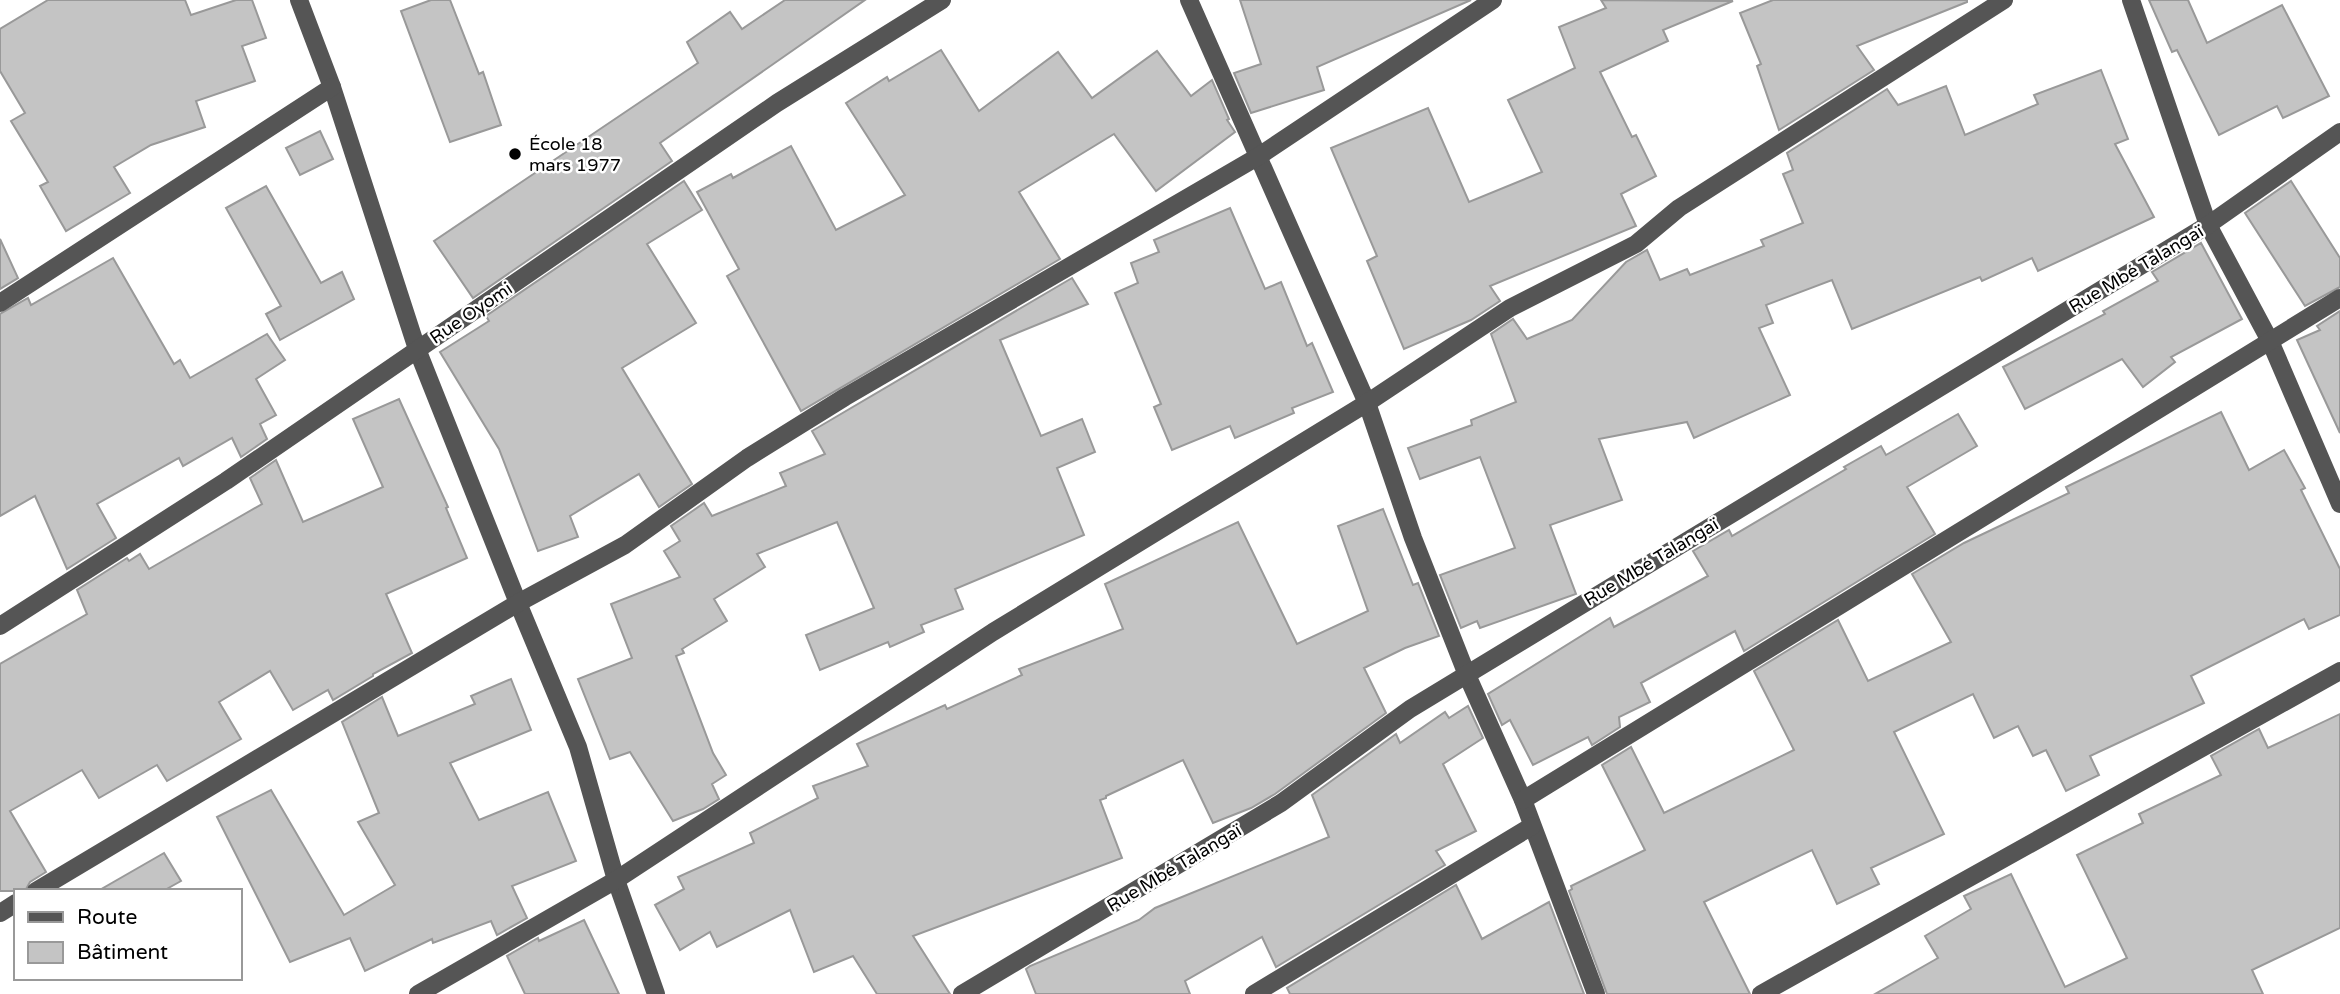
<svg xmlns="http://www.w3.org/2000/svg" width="2340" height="994" viewBox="0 0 2340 994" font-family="'Varela Round',sans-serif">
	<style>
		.building { fill: #c4c4c4; stroke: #999; stroke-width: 2 }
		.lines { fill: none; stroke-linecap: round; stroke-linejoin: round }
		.minor { stroke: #555; stroke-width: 18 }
		.poi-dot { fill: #000; stroke: #fff; stroke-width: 2.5 }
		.labels { text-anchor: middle; stroke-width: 5; stroke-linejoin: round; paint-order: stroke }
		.poi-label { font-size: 18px; fill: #000; stroke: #fff; text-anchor: start }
		.street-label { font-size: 18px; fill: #000; stroke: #fff }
	</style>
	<rect width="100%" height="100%" fill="#fff"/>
	<!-- building -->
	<g class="building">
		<polygon points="48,0 185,0 191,15 236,0 252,0 266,38 242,46 255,81 196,101 205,127 151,145 114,167 130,193 66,231 40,186 48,182 11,121 25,113 0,71 0,29"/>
		<polygon points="431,0 450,0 479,74 483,72 501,125 450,142 401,11"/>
		<polygon points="785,0 865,0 660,143 672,161 473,298 434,241 698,63 687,42 730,12 742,29"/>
		<polygon points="1240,0 1471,0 1317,67 1324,90 1251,113 1234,73 1261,64"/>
		<polygon points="1601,0 1733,1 1663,30 1668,41 1600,72 1632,137 1636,135 1656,176 1621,194 1636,226 1490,286 1500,301 1471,320 1404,349 1367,261 1377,256 1331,148 1428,108 1469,202 1542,172 1508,100 1575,68 1559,27 1606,8"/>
		<polygon points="1773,0 1967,0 1967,2 1857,46 1874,70 1779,130 1757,66 1761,64 1740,13"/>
		<polygon points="2149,0 2188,0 2207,43 2282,5 2329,96 2283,118 2277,106 2219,135 2177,50 2172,52"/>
		<polygon points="941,50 979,111 1058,52 1092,98 1157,51 1191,96 1212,80 1229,119 1227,120 1235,132 1156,191 1114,134 1019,192 1060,259 801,411 727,276 739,269 697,192 731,174 733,178 791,146 836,230 905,195 846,103 887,77 889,81"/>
		<polygon points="2101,70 2128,139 2115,144 2154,217 2038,271 2032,258 1982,281 1980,277 1852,329 1832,280 1766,305 1773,323 1759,328 1790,395 1694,438 1687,422 1599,439 1622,500 1550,525 1576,594 1480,628 1477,621 1461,628 1440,575 1515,548 1480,457 1420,479 1408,448 1472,425 1471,420 1516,402 1491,334 1513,319 1527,339 1572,320 1626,262 1647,250 1660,280 1687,269 1690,275 1764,246 1761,240 1803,223 1783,174 1793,170 1787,153 1887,89 1898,105 1946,86 1965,135 2038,104 2034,95"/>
		<polygon points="320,131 333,159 300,175 286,148"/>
		<polygon points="684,181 702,210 647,244 696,323 622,368 692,484 659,507 639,474 570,516 578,537 538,551 499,449 440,352 489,321 486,316"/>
		<polygon points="2291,181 2340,258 2340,287 2305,306 2245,213"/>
		<polygon points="266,186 321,283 342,272 354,299 280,340 266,314 281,306 226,208"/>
		<polygon points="1230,208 1265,289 1281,282 1307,346 1312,343 1333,392 1292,408 1294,413 1235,438 1230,426 1172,450 1154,407 1161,404 1115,293 1138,283 1131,263 1159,252 1154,240"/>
		<polygon points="0,239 18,278 0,289"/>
		<polygon points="2201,243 2242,319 2171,357 2175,362 2143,387 2122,359 2025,409 2003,367 2105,314 2103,311 2158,281 2152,272"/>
		<polygon points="113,258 174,364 180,360 190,378 267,334 285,360 256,379 276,415 260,424 267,439 241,457 232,438 183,466 179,458 97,504 116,538 67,569 35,496 0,516 0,314 28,298 31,305"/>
		<polygon points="1072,278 1088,304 1000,340 1041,436 1082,419 1095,452 1057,468 1084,535 955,589 963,609 921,625 924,632 890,647 888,642 820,670 806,635 874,608 837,522 757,554 765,567 714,599 727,621 682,649 684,653 676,656 713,753 726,775 712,784 719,799 703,809 673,821 630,752 610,759 578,679 632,658 611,604 680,577 664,551 680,541 671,526 704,503 712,516 786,486 780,473 825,454 812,431"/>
		<polygon points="2340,311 2340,433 2297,340 2320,330 2317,326"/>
		<polygon points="399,399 448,507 446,508 467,558 386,594 412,653 373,674 373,676 333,700 328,690 293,710 270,671 219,702 241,739 167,781 157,765 99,798 82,770 10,811 46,872 30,882 25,891 0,891 0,664 87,614 77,590 127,558 129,561 140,554 149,569 262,504 250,478 276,460 303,522 383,487 353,419"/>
		<polygon points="2221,412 2249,470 2284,450 2305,488 2301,490 2340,569 2340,615 2309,629 2304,619 2191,676 2204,703 2090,756 2099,775 2066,791 2046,750 2033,756 2018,726 1994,738 1973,694 1894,732 1944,834 1871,868 1879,884 1837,904 1812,850 1704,902 1750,994 1607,994 1569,891 1572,889 1571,886 1645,850 1602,765 1631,747 1664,813 1794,750 1754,671 1838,620 1868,681 1951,642 1912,574 1964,543 2069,493 2066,487"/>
		<polygon points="1958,414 1977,446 1907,487 1935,534 1744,651 1735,631 1641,683 1650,702 1619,717 1620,727 1592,745 1588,737 1533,765 1510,720 1502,725 1488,694 1610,618 1614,627 1708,576 1693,551 1729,530 1732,536 1846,469 1844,467 1881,446 1886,455"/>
		<polygon points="1383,509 1413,585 1418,583 1439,636 1405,648 1364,668 1386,713 1275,794 1251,808 1213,823 1183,760 1106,796 1106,798 1100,800 1122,858 913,936 950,994 877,994 853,956 814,972 790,910 717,947 710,932 680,950 655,905 684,889 678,877 754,843 750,833 818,798 813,786 868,766 857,744 945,705 947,709 1022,675 1019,669 1123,629 1105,584 1238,522 1297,644 1368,611 1338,526"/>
		<polygon points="511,679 531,730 450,763 479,820 548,792 576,861 512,886 527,918 497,935 491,921 433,943 432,939 365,971 350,938 290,962 217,817 271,790 344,915 395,885 358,822 379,813 342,722 382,697 398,736 475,704 471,696"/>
		<polygon points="1468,706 1483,738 1443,764 1476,831 1436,851 1445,865 1276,967 1262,937 1185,981 1190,994 1036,994 1026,969 1030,966 1139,920 1155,908 1329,837 1312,795 1396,734 1400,743 1445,712 1449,718"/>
		<polygon points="2340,714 2340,928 2252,970 2263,994 1875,994 1938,958 1925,936 1971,909 1964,896 2011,874 2065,987 2127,958 2077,855 2143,823 2139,814 2221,775 2211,756 2259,729 2268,748"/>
		<polygon points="164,853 181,881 163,891 98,891"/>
		<polygon points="1456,885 1482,939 1549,902 1584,994 1290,994 1287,988"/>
		<polygon points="584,920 619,994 525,994 507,956 538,938 539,941"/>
	</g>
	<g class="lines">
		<!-- minor -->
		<g class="minor">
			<polyline points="299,0 332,87 417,349 518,603 578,747 616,880 656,994"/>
			<polyline points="1189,0 1367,403 1413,538 1467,675 1523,800 1596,994"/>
			<polyline points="2131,0 2208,225 2270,341 2340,504"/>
			<polyline points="0,303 332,87"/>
			<polyline points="0,626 226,481 777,103 942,0"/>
			<polyline points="1523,800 2340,298"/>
			<polyline points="36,891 518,603 625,545 747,458 845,397 1259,156 1493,0"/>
			<polyline points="0,913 16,903"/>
			<polyline points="418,994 616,880 993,632 1367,403 1510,308 1636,244 1679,208 2004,0"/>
			<polyline points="962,994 1281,803 1410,709 2208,225 2340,132"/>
			<polyline points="1254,994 1532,826"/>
			<polyline points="1761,994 2340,671"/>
		</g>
	</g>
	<!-- markers -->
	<circle class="poi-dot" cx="515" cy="154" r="7"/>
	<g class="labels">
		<!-- poi labels -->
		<g class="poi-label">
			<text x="529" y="150">École 18<tspan x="529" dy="21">mars 1977</tspan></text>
		</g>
		<!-- street labels -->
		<g class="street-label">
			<text transform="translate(2136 269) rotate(-31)" y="6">Rue Mbé Talangaï</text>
			<text transform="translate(471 313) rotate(-34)" y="6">Rue Oyomi</text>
			<text transform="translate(1651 562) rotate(-31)" y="6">Rue Mbé Talangaï</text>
			<text transform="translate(1174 868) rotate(-31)" y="6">Rue Mbé Talangaï</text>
		</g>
	</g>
	<!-- legend -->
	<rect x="14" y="889" width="228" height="91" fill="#ffffff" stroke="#999999" stroke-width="2"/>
	<rect x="28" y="912" width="35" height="10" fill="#555555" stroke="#999999" stroke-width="2"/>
	<text x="77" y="924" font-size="21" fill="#000000">Route</text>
	<rect x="28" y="942" width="35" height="21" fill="#c4c4c4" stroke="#999999" stroke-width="2"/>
	<text x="77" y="959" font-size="21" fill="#000000">Bâtiment</text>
</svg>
